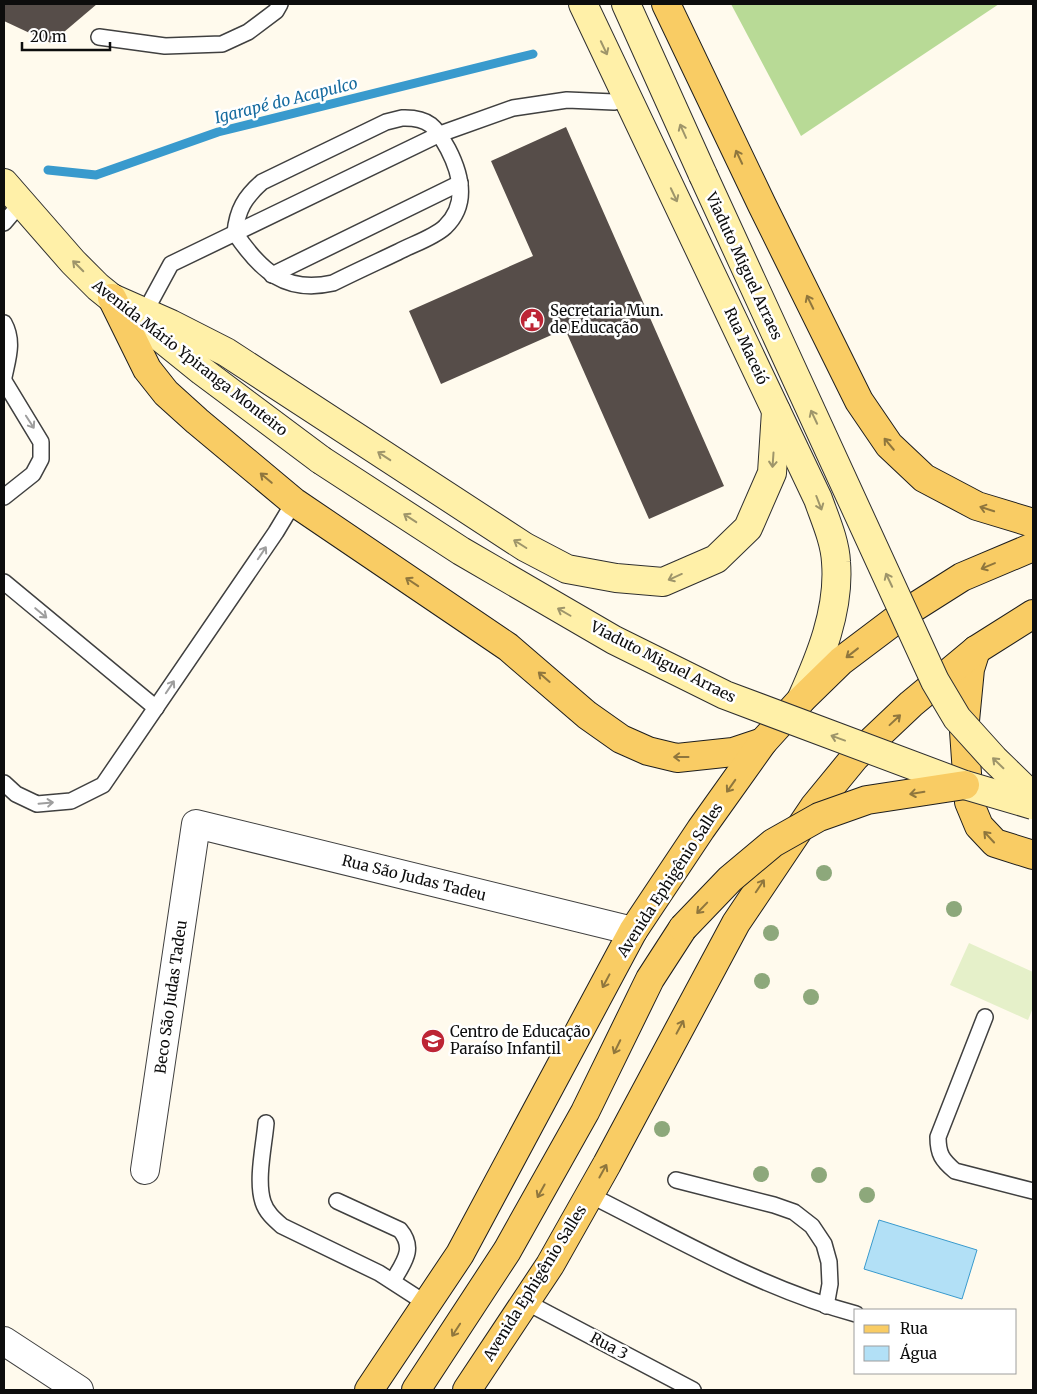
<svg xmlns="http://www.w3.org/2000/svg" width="1037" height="1394" viewBox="0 0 1037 1394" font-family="Merriweather,serif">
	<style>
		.forest { fill: #b8da96 }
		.pitch { fill: #e5f0c9 }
		.water { fill: #b2e0f6; stroke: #399acd }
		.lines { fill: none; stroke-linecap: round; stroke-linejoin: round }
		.stream { stroke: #399acd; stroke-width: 9 }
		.building { fill: #564d49 }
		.lane-casing { stroke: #404040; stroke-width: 18 }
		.street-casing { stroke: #404040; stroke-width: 30 }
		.secondary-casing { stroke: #2f2f2f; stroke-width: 30 }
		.primary-casing { stroke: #1e1e1e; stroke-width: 30 }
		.lane { stroke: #fff; stroke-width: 15 }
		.street { stroke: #fff; stroke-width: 28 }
		.secondary { stroke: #fff0a8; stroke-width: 28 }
		.primary { stroke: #f9cc64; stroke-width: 28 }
		.secondary-bridge-casing { stroke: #2f2f2f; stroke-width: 30; stroke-linecap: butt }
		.primary-bridge-casing { stroke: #1e1e1e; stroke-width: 30; stroke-linecap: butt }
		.secondary-bridge { stroke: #fff0a8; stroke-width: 28 }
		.primary-bridge { stroke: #f9cc64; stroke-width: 28 }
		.tree { fill: #8da87b }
		.oneway { stroke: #9e956a }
		.oneway2 { stroke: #8f763d }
		.oneway3 { stroke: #9e9e9e }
		.labels { text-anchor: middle; stroke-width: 5; stroke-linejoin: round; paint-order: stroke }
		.street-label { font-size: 15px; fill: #0d0d0d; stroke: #fff }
		.poi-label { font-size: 15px; fill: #0d0d0d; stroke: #fff; text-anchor: start }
		.water-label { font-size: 16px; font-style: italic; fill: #166b9f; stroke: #fff }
	</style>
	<rect width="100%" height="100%" fill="#fffaed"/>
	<!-- forest -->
	<polygon class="forest" points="731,4 999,4 801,136"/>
	<!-- pitch -->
	<polygon class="pitch" points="969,943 1033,972 1033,1008 1028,1020 950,985"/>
	<!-- water -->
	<polygon class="water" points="879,1220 977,1250 962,1299 864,1269"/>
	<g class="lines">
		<!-- stream -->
		<polyline class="stream" points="48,170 96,175 218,132 533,54"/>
	</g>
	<!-- building -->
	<g class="building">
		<polygon points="4,4 97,4 51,43 4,21"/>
		<polygon points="566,127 724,486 649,519 565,329 441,384 409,311 533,256 491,161"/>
	</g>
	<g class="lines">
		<!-- lane casing -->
		<g class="lane-casing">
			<g id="lane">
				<polyline points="99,37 165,46 222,44 248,32 276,11 280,4"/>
				<path d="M402,118C429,117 436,127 448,149C461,174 469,204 445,227C433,238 413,244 398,252C377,262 355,272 333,283C285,294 260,270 235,233C237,210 245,197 262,182L386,122Z"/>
				<polyline points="4,223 21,203"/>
				<polyline points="272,275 460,183"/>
				<polyline points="145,312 171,264 440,134 513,108 567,100 614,102 628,98"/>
				<path d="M4,323C14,341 8,358 4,377"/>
				<polyline points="4,381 41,442 41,459 33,474 4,497"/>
				<polyline points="4,582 156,708"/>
				<polyline points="4,783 16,794 37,804 71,801 103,785 276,532 294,502"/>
				<path d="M985,1017L938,1137C938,1154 942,1160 955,1171L1033,1191"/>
				<path d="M266,1123C264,1146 256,1180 263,1202C266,1212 274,1219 282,1226L379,1273L427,1304"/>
				<polyline points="676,1180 774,1205 794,1212 812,1226 824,1244 829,1262 830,1284 826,1306"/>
				<path d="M590,1195C676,1238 762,1289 856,1314"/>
				<path d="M337,1201L400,1230C416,1249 403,1263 393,1281"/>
				<polyline points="526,1302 693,1390"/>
			</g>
		</g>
		<!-- street casing -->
		<g class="street-casing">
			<g id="street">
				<polyline points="145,1170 196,824 633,931"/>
				<polyline points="4,1341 79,1390"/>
			</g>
		</g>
		<!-- secondary casing -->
		<g class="secondary-casing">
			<g id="secondary">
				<path d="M583,4L818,499C825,519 835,541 836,562C840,610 820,658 801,700"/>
				<polyline points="626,4 703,175"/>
				<polyline points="4,183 73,262 98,287 202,371 321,460"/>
				<polyline points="112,298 171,324 226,352 525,547 567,569 616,578 663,582 716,559 748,528 772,473 776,411"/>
			</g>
		</g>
		<!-- primary casing -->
		<g class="primary-casing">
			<g id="primary">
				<polyline points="666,4 762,205 859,401 889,445 924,478 977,506 1033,523"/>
				<polyline points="112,298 147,369 166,393 197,421 294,502 508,647 587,715 621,739 648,751 677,758 733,752 763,742"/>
				<polyline points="976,650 970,669 964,731 969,802 979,826 995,843 1033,855"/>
				<polyline points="369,1390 460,1254 633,931 701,829 763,742 801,700 841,661 902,615 962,577 1033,547"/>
				<polyline points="416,1390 507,1251 585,1112 650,979 683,928"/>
				<polyline points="467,1390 550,1265 607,1164 736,923 814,807 855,757 911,704 976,650 1033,614"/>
			</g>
		</g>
		<!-- lane -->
		<use href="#lane" class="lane"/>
		<!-- street -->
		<use href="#street" class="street"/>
		<!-- secondary -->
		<use href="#secondary" class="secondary"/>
		<!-- primary -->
		<use href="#primary" class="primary"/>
		<!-- secondary-bridge casing -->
		<g class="secondary-bridge-casing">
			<g id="secondary-bridge">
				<polyline points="703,175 935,681 957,718 994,759 1033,797"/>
				<polyline points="321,460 461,551 614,640 725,695 965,785 1033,805"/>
			</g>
		</g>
		<!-- primary-bridge casing -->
		<g class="primary-bridge-casing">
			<polyline id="primary-bridge" points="683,928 730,879 773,843 819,817 867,800 965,785"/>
		</g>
		<!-- secondary-bridge -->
		<use href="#secondary-bridge" class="secondary-bridge"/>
		<!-- primary-bridge -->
		<use href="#primary-bridge" class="primary-bridge"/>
	</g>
	<!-- trees -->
	<g class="tree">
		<circle cx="824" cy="873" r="8"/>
		<circle cx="954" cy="909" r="8"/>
		<circle cx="771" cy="933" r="8"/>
		<circle cx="762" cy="981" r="8"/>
		<circle cx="811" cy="997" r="8"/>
		<circle cx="662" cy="1129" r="8"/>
		<circle cx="761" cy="1174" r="8"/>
		<circle cx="819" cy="1175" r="8"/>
		<circle cx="867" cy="1195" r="8"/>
	</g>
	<!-- one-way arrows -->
	<defs><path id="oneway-shaft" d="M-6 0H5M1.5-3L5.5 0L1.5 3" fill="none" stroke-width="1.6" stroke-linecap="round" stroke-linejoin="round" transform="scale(1.25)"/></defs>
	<g class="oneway">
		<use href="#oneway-shaft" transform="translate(604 48) rotate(65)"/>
		<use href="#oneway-shaft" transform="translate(683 131) rotate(-114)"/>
		<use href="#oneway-shaft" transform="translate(674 195) rotate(65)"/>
		<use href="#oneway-shaft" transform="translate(78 266) rotate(-135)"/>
		<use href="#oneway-shaft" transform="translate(814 417) rotate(-115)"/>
		<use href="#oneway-shaft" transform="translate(384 456) rotate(-147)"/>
		<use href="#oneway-shaft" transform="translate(773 460) rotate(94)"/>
		<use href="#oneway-shaft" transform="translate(819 503) rotate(69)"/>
		<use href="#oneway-shaft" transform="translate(410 518) rotate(-147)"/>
		<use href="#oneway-shaft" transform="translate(520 544) rotate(-148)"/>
		<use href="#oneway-shaft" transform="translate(675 577) rotate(156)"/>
		<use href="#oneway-shaft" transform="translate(889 580) rotate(-115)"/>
		<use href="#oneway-shaft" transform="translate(564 612) rotate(-150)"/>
		<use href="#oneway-shaft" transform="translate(838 738) rotate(-160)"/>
		<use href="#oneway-shaft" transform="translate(998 763) rotate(-136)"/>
	</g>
	<g class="oneway2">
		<use href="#oneway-shaft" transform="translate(739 157) rotate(-115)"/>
		<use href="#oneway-shaft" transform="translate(810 302) rotate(-116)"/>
		<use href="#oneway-shaft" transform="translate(889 444) rotate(-130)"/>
		<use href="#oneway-shaft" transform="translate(266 478) rotate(-140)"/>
		<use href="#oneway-shaft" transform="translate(987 509) rotate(-162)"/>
		<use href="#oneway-shaft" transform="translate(988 566) rotate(157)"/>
		<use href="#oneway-shaft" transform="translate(412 582) rotate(-146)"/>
		<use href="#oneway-shaft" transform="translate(852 653) rotate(142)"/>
		<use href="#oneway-shaft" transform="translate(544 677) rotate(-139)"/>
		<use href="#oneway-shaft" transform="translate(895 720) rotate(-43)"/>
		<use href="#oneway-shaft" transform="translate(681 757) rotate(-180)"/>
		<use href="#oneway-shaft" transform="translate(731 786) rotate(125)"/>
		<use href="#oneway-shaft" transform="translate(917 793) rotate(171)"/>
		<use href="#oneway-shaft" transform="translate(989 837) rotate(-133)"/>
		<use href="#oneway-shaft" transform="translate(760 886) rotate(-56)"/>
		<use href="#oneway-shaft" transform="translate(702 908) rotate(134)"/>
		<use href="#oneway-shaft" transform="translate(606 981) rotate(118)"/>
		<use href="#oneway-shaft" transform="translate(680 1027) rotate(-62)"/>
		<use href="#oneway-shaft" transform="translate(617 1047) rotate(116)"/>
		<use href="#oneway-shaft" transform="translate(603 1171) rotate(-61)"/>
		<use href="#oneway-shaft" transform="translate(541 1191) rotate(119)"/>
		<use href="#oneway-shaft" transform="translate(456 1330) rotate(123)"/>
	</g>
	<g class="oneway3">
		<use href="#oneway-shaft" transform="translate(30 422) rotate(57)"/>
		<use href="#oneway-shaft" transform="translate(262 553) rotate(-56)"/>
		<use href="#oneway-shaft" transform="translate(41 613) rotate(40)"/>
		<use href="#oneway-shaft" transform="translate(170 687) rotate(-56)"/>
		<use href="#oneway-shaft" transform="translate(46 803) rotate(-5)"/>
	</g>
	<!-- icons -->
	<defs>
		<g id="civic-disc" transform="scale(1.25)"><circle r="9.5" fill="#bd2535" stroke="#fff"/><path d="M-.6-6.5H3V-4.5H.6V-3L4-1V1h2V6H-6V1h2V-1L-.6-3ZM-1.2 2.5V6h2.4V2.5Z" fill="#fff"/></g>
		<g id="school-disc" transform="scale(1.25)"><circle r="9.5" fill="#bd2535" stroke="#fff"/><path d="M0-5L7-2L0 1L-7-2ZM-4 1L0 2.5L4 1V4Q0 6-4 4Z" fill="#fff"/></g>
	</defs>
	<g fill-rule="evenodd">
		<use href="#civic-disc" x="532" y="320"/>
		<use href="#school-disc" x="433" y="1041"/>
	</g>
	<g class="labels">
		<!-- street labels -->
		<g class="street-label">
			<text transform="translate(744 266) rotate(65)" y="5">Viaduto Miguel Arraes</text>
			<text transform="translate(746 346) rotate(65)" y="5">Rua Maceió</text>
			<text transform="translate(190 358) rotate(38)" y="5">Avenida Mário Ypiranga Monteiro</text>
			<text transform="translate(663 662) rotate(27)" y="5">Viaduto Miguel Arraes</text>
			<text transform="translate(414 878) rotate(14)" y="5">Rua São Judas Tadeu</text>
			<text transform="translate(670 880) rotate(-57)" y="5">Avenida Ephigênio Salles</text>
			<text transform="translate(171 997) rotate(-82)" y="5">Beco São Judas Tadeu</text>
			<text transform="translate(535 1283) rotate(-58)" y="5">Avenida Ephigênio Salles</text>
			<text transform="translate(609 1346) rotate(28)" y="5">Rua 3</text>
		</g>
		<!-- poi labels -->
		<g class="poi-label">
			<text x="550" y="316">Secretaria Mun.<tspan x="550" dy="17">de Educação</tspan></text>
			<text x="450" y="1037">Centro de Educação<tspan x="450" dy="17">Paraíso Infantil</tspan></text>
		</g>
		<!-- water labels -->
		<g class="water-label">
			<text transform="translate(286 100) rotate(-14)" y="6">Igarapé do Acapulco</text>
		</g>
	</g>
	<!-- border -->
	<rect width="1037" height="1394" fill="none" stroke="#0d0d0d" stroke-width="10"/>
	<!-- legend -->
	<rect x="854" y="1309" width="162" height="65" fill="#ffffff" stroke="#9e9e9e"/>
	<rect x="864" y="1325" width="25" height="8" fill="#f9cc64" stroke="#9e9e9e"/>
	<text x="900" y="1334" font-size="15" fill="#0d0d0d">Rua</text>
	<rect x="864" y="1346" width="25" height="15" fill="#b2e0f6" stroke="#9e9e9e"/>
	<text x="900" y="1359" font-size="15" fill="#0d0d0d">Água</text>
	<!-- scale -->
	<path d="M22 42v8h88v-8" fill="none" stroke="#0d0d0d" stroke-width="2.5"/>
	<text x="30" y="42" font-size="15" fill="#0d0d0d" stroke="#ffffff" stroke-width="4" paint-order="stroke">20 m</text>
</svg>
